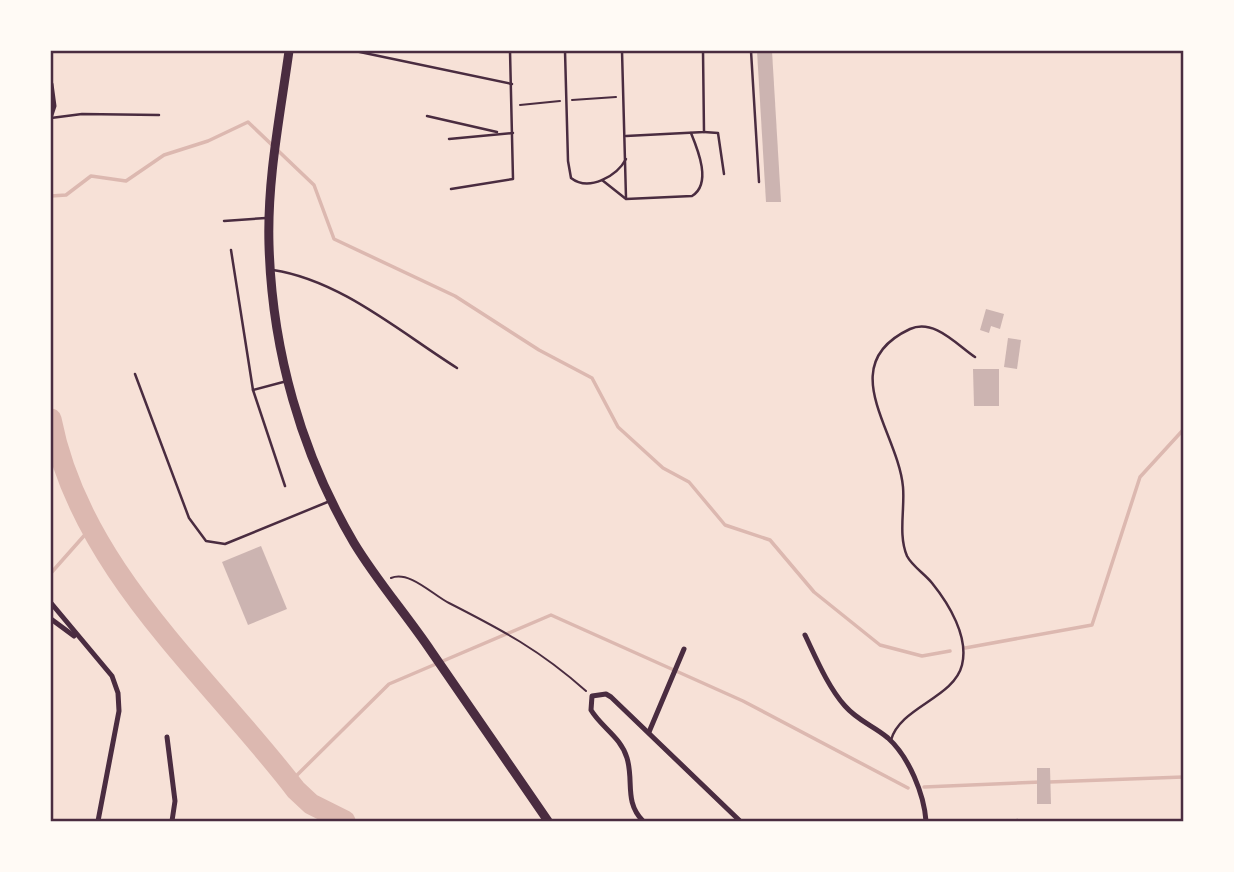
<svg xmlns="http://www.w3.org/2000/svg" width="1234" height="872" viewBox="0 0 1234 872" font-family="'Source Sans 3',sans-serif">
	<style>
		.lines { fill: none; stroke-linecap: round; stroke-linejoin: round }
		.stream { stroke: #dcb8b0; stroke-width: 3.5 }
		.river { stroke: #dcb8b0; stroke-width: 21 }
		.building { fill: #ccb4b1 }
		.path { stroke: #4a2c40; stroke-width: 2 }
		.service { stroke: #4a2c40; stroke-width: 2.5 }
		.minor { stroke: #4a2c40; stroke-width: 5 }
		.trunk { stroke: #4a2c40; stroke-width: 9 }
		.neatline { fill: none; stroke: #4a2c40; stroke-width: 2.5 }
	</style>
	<rect width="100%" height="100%" fill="#f7e1d7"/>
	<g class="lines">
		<!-- stream -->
		<g class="stream">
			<polyline points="51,196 66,195 91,176 126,181 164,155 208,141 248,122 314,185 334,239 455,296 539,350 592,378 618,427 663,468 689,482 725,525 770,540 814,592 880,645 922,656 950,651"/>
			<polyline points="51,573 90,529"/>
			<polyline points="965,648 1092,625 1140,477 1183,430"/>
			<polyline points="290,782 389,684 551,615 743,701 908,788"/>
			<polyline points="1049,782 1183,777"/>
			<polyline points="924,787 1041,782"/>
		</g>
		<!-- river -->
		<path class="river" d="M51,419C80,569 207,674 296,790L311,804L345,821"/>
	</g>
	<!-- building -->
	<g class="building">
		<polygon points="757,51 772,51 781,202 766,202"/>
		<polygon points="986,309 1004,314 1000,329 991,326 989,333 980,330"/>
		<polygon points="1008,338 1021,340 1017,369 1004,367"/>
		<polygon points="973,369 999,369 999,406 974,406"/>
		<polygon points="261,546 287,609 248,625 222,562"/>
		<polygon points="1037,768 1050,768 1051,804 1037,804"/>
	</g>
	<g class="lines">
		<!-- path -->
		<g class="path">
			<polyline points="572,100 616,97"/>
			<polyline points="520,105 560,101"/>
			<path d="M391,578C409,570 433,595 449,603C502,630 540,650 586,691"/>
		</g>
		<!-- service -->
		<g class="service">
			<polyline points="355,51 512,84"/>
			<path d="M565,51L568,161L571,178C589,192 617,176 626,159"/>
			<polyline points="622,51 626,198"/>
			<polyline points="751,51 759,182"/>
			<polyline points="427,116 497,132"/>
			<polyline points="51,118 82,114 159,115"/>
			<polyline points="704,132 718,133 724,174"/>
			<polyline points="626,136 704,132 703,51"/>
			<polyline points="449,139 513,133"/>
			<path d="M602,180L626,199L692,196C712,184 698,150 691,133"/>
			<polyline points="451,189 513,179 510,51"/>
			<polyline points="224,221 266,218"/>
			<polyline points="231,250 253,390 285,486"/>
			<path d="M273,270C340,280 400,332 457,368"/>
			<polyline points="135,374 189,518 206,541 225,544 330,501"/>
			<polyline points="253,390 287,381"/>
			<path d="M891,740C900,707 954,698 962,665C969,637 949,604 932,583C925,574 912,566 907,556C898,535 905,509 903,487C898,431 833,365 910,329C934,318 957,345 975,357"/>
			<polyline points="1015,821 1017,820"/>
		</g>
		<!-- minor -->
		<g class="minor">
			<polyline points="51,84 54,106 51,115"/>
			<polyline points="51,603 112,676 118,693 119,711 98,821"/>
			<polyline points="51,619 74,636"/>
			<path d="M805,635C816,658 828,687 845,706C858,721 874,726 888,738C909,757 924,794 926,821"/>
			<polyline points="649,732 684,649"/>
			<polyline points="167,737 175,801 172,821"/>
			<path d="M643,821C624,802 634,781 627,758C621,737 601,727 591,710L592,696L606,694L611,697L740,821"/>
		</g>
		<!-- trunk -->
		<path class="trunk" d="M289,51C280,116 267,180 269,245C272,350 301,453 354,543C377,581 406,614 431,651C470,707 509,764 548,821"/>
	</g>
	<!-- border -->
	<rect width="1234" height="872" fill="none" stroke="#fffaf5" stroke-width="105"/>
	<rect x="52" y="52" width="1130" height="768" class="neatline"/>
</svg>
